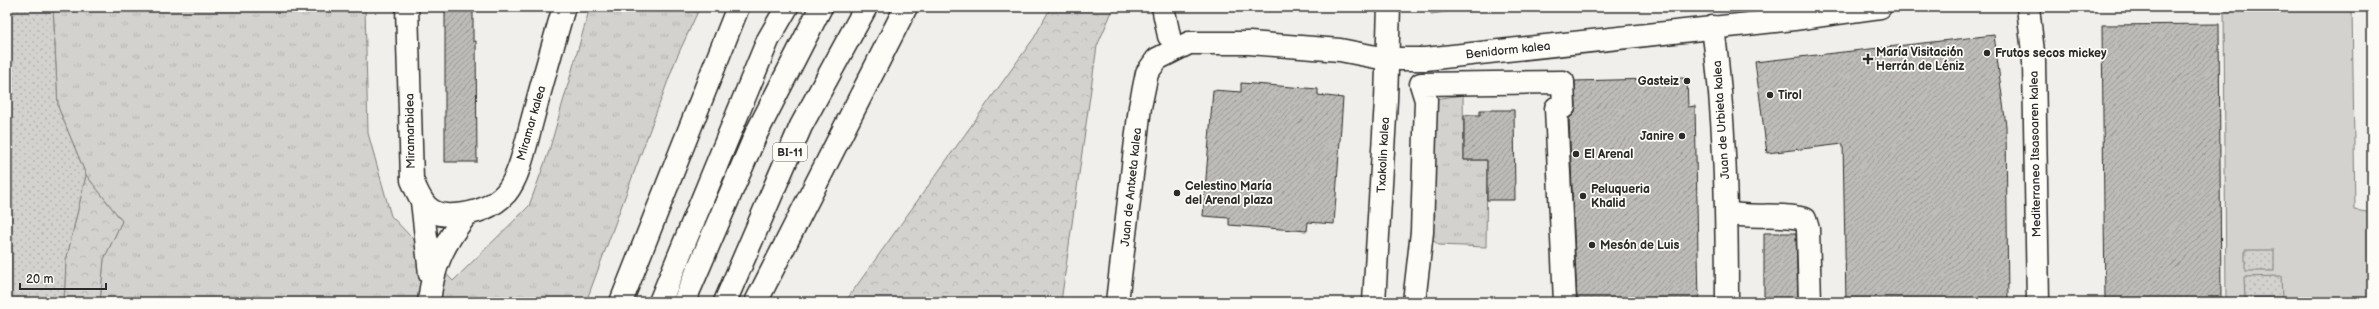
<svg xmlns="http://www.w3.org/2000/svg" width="2379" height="309" viewBox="0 0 2379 309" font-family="'Balsamiq Sans',sans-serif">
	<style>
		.grass { fill: url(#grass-tufts); stroke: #7f7e7d }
		.forest { fill: url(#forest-crowns); stroke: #7f7e7d }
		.park { fill: #d3d2cf; stroke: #7f7e7d }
		.garden { fill: url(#garden-dots); stroke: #7f7e7d }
		.building { fill: url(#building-hatch); stroke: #2b2b2b }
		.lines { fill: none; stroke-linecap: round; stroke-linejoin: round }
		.pedestrian-casing { stroke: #2b2b2b; stroke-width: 25 }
		.minor-casing { stroke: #2b2b2b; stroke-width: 25 }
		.primary-casing { stroke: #2b2b2b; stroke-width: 25 }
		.pedestrian { stroke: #fdfcf7; stroke-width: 22 }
		.minor { stroke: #fdfcf7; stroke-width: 22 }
		.primary { stroke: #fdfcf7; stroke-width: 22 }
		.poi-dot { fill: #2b2b2b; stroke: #fdfcf7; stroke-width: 1.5 }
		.labels { text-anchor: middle; stroke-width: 3.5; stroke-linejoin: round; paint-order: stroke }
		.shield { fill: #fdfcf7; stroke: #6a6a68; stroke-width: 1 }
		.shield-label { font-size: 11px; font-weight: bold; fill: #2b2b2b }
		.street-label { font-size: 12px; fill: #2b2b2b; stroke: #fdfcf7 }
		.poi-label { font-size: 12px; font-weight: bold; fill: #2b2b2b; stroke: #fdfcf7; text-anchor: start }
	</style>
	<defs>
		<pattern id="grass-tufts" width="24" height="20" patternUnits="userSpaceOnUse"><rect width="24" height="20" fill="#d3d2cf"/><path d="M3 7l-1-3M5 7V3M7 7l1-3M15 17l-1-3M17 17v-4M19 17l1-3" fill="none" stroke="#b5b4b2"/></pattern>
		<pattern id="forest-crowns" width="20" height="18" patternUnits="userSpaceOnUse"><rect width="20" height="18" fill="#d3d2cf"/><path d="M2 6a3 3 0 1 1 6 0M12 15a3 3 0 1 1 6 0" fill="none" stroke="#b5b4b2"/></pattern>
		<pattern id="garden-dots" width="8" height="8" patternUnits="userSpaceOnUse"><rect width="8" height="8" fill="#d3d2cf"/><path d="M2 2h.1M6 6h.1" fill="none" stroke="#b5b4b2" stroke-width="1.8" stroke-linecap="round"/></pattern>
		<pattern id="building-hatch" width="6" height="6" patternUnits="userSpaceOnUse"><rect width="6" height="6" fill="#bdbcb8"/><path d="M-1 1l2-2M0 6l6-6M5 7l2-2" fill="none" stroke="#9a9996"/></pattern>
	</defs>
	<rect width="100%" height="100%" fill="#f0efeb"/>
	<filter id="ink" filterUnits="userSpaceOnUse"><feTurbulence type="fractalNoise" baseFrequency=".025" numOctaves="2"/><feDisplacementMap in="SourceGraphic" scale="8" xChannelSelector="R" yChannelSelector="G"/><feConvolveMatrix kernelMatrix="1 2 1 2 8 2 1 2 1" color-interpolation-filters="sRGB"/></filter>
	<g filter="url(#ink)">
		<!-- grass -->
		<g class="grass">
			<polygon points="53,7 365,7 368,133 391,216 453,281 529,206 549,151 590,7 700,7 676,59 586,302 100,302 104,259 122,221 86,175 58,107"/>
			<polygon points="1431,7 1483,7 1431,14"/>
			<polygon points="1463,95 1464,160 1487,160 1486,247 1439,245 1422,232 1426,100"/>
		</g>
		<!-- forest -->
		<g class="forest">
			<polygon points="1051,7 1114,7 1097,46 1061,302 845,302 1034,38"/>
			<polygon points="86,175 122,221 104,259 100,302 64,302 66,261"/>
		</g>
		<!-- park -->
		<polygon class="park" points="2224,7 2352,7 2355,210 2372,213 2372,302 2226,302"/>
		<!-- garden -->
		<g class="garden">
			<polygon points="7,7 53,7 58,107 86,175 66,261 64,302 7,302"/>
			<rect x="2245" y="250" width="29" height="21"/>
			<polygon points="2281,276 2282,297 2245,298 2244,277"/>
		</g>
		<!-- building -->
		<g class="building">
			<polygon points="445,7 473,7 473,41 476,41 477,162 445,162"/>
			<polygon points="2219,24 2221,302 2105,302 2102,25"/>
			<polygon points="1994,35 2006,126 2008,302 1846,302 1843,144 1767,153 1755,62"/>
			<polygon points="1687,78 1688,107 1695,106 1699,302 1577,302 1569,118 1575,113 1576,107 1575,81"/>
			<polygon points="1241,83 1318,89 1318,95 1343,98 1334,224 1308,222 1307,231 1229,225 1229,218 1203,216 1213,90 1241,92"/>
			<polygon points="1480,110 1514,110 1515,200 1487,200 1487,160 1464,160 1464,115 1480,115"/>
			<polygon points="1764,233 1796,233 1798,302 1764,302"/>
		</g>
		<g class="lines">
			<!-- pedestrian casing -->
			<g class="pedestrian-casing">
				<g id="pedestrian">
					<polyline points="1163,7 1169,36"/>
					<polyline points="1414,302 1422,232 1426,100 1421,84 1563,82 1564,107 1556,108 1565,302"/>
				</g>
			</g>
			<!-- minor casing -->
			<g class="minor-casing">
				<g id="minor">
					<path d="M407,7L412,180C421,202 428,217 454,215C474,214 492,208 506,193C520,176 526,143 532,121C542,83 553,45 564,7"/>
					<polyline points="2028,7 2034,62 2038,302"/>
					<path d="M1713,27C1725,118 1727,210 1727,302"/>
					<polyline points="422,201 430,274"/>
					<path d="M1727,213C1752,219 1779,212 1805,219L1808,229L1810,302"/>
					<path d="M429,302C433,265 444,243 467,214"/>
					<polyline points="1117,302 1140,107 1147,73 1157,59 1189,43 1249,43 1340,50 1386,59 1425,59 1794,19 1880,7"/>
					<polyline points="1374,302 1386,100 1389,7"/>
				</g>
			</g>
			<!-- primary casing -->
			<g class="primary-casing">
				<g id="primary">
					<polyline points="621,302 738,7"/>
					<polyline points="660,302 768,40 787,7"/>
					<polyline points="684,302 756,134 821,7"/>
					<polyline points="725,302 801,126 866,7"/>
					<polyline points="756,302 906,7"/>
				</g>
			</g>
			<!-- pedestrian -->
			<use href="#pedestrian" class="pedestrian"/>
			<!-- minor -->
			<use href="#minor" class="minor"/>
			<!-- primary -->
			<use href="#primary" class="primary"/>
		</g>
	</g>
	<!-- markers -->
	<g class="poi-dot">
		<circle cx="1987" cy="53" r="4"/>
		<path d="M1866 53h4v4h4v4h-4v4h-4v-4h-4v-4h4z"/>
		<circle cx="1687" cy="81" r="4"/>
		<circle cx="1770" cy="95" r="4"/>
		<circle cx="1682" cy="136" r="4"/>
		<circle cx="1576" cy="154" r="4"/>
		<circle cx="1177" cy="193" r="4"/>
		<circle cx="1583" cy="196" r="4"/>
		<circle cx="1592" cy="245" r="4"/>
	</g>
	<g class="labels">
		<!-- shield labels -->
		<rect class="shield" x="773" y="143" width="34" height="18" rx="3"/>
		<g class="shield-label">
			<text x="790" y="156">BI-11</text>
		</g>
		<!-- street labels -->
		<g class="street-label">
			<text transform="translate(1508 50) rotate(-6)" y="4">Benidorm kalea</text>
			<text transform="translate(1721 120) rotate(-94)" y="4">Juan de Urbieta kalea</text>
			<text transform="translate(531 123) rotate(-74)" y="4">Miramar kalea</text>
			<text transform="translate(410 131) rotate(-91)" y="4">Miramarbidea</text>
			<text transform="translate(2035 154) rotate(-91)" y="4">Mediterraneo Itsasoaren kalea</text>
			<text transform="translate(1383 155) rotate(-87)" y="4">Txakolin kalea</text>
			<text transform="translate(1131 187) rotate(-84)" y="4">Juan de Antxeta kalea</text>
		</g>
		<!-- poi labels -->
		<g class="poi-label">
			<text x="1876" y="56">María Visitación<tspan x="1876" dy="14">Herrán de Léniz</tspan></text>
			<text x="1995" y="57">Frutos secos mickey</text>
			<text x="1679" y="85" text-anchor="end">Gasteiz</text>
			<text x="1778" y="99">Tirol</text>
			<text x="1674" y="140" text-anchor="end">Janire</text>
			<text x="1584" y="158">El Arenal</text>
			<text x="1185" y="190">Celestino María<tspan x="1185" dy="14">del Arenal plaza</tspan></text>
			<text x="1591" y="193">Peluqueria<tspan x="1591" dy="14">Khalid</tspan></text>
			<text x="1600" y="249">Mesón de Luis</text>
		</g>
	</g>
	<!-- margin -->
	<rect width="2379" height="309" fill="none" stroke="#fdfcf7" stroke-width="24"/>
	<rect x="12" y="12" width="2355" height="285" fill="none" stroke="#2b2b2b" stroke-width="1.5" filter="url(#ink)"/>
	<!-- scale -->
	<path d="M20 283v6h86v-6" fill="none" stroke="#2b2b2b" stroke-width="2"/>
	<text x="26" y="283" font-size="12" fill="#2b2b2b" stroke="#fdfcf7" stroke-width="3" paint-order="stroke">20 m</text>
</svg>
